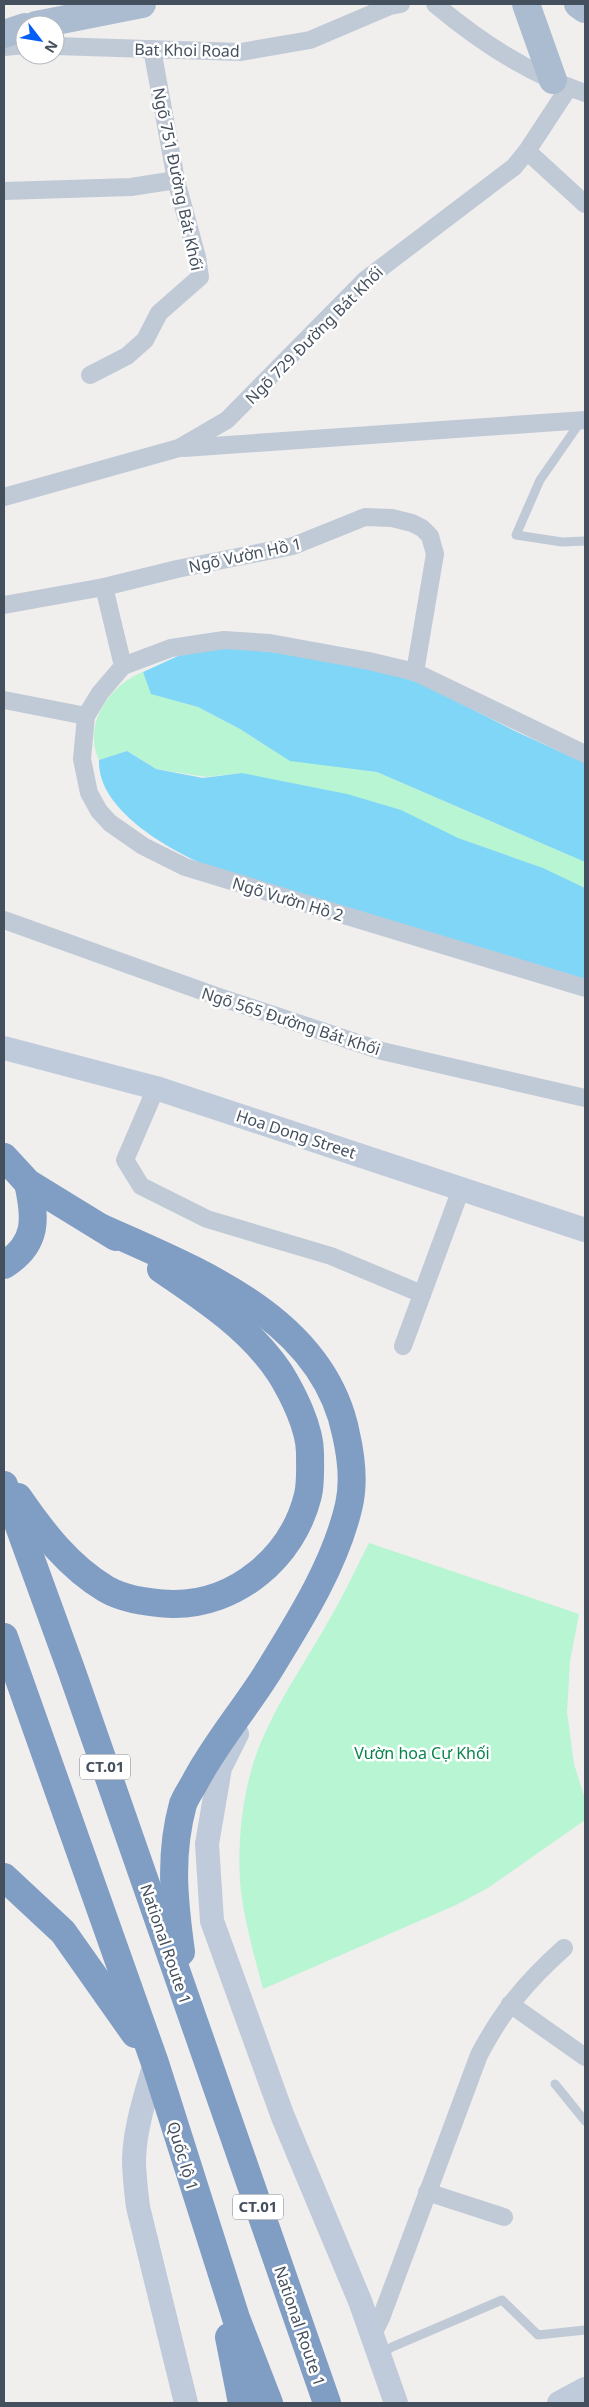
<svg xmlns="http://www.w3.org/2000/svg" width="589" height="2407" viewBox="0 0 589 2407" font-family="'Noto Sans',sans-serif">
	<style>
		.green { fill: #b7f5d3 }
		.water { fill: #7fd6f7 }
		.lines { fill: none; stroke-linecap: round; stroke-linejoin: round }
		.lane { stroke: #c0cad6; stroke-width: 9 }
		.street { stroke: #c0cad6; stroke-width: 18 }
		.secondary { stroke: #bfcada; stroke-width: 24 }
		.primary { stroke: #abbcd1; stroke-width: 28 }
		.highway { stroke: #809dc4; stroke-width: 28 }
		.labels { text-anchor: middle; stroke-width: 5; stroke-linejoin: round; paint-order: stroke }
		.shield { fill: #fff; stroke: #7c848e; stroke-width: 1 }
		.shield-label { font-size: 15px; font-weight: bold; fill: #44505e }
		.street-label { font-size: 16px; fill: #44505e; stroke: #fff }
		.park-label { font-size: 16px; fill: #0b834f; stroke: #fff }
	</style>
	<rect width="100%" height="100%" fill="#f1eeee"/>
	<!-- green -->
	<g class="green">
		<path d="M143,672L152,694L198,707L240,729L290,760L377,772L585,862V888C476,837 357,808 242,773L206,777L156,769L127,751L99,760C82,725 110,684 143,672Z"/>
		<path d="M369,1543L579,1614L570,1661L567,1712L574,1764L585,1799V1820L488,1888L456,1905L263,1989C254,1954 243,1918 240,1881C237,1837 244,1780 262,1740C280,1697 307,1660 329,1620C344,1595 356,1568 369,1543Z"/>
	</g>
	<!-- water -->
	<g class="water">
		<polygon points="212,646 299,655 386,672 425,685 517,732 585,763 585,862 377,772 290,761 240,729 198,707 151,694 143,672 189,651"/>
		<path d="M127,751L156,769L203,778L242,773L347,794L401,810L458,838L543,868L585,888V979L205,865C166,848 97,809 99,760Z"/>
	</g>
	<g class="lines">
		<!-- lane -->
		<g class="lane">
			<polyline points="581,421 540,480 516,535 562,542 585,541"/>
			<polyline points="555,2084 585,2121"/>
			<polyline points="380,2355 392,2347 502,2300 538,2335 585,2330"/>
		</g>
		<!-- street -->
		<g class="street">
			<path d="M435,4C480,42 529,74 585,93"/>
			<polyline points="55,46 241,52 310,40 390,6 401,4"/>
			<polyline points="4,47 25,45"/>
			<polyline points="527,151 585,204"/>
			<polyline points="4,191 131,187 176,180"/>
			<polyline points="90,375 127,356 145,340 159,313 200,277 197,257 176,180 152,49"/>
			<polyline points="184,448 585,420"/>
			<polyline points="4,497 179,448 227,420 365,280 514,167 527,151 569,87"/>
			<polyline points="104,587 123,666"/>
			<polyline points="4,605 104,587 177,569 293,546 365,517 392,518 412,523 422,528 430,536 435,554 415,672"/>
			<polyline points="4,700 86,716"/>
			<polyline points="585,754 415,672 369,661 270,643 224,640 171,648 123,666 100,693 86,716 82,759 89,793 99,811 110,823 143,846 185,867 585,988"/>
			<polyline points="4,920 216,996 382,1051 585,1098"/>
			<polyline points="156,1088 125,1160 141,1186 207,1219 331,1256 422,1294"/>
			<polyline points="403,1346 461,1189"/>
			<polyline points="510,2004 585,2057"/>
			<polyline points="427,2192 504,2217"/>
			<path d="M372,2336L381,2318L479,2055C502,2011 527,1981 564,1948"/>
		</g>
		<!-- secondary -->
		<g class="secondary">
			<polyline points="4,1048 156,1088 585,1230"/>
			<polyline points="237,1734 220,1768 207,1844 212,1921 283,2117 360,2301 396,2403"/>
			<path d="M155,2063C146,2094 135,2127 134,2159C134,2175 136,2191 138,2207L186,2403"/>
			<polyline points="559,2403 585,2389"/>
		</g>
		<!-- primary -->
		<g class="primary">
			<polyline points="526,4 553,80"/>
			<polyline points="578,4 585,9"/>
			<polyline points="36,25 142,4"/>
			<polyline points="4,34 25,27"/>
		</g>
		<!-- highway -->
		<g class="highway">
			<polyline points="4,1157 28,1183 116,1237"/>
			<path d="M102,1228C198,1271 323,1318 346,1434C351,1456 354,1483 349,1505C335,1566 298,1623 266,1675C243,1711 216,1743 196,1780C192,1788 186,1796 183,1804C169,1855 174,1901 181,1952"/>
			<path d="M4,1265C38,1244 36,1218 28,1183"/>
			<polyline points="4,1485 72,1672 327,2403"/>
			<path d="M18,1497C42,1532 69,1567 106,1589C125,1600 150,1603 172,1604C236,1605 293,1557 308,1495C311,1482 310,1466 310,1453C310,1428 293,1394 280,1373C251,1329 204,1298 161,1269"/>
			<polyline points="4,1637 155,2063 236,2318 269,2403"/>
			<polyline points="4,1877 63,1932 135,2034"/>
			<polyline points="229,2337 242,2403"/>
		</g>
	</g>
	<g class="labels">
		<!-- shield labels -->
		<g class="shield">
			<rect x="80" y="1754.5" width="50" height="25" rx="4"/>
			<rect x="233" y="2194.5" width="50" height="25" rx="4"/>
		</g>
		<g class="shield-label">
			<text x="105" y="1772">CT.01</text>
			<text x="258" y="2212">CT.01</text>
		</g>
		<!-- street labels -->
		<g class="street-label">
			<text transform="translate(187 50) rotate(1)" y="6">Bat Khoi Road</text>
			<text transform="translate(178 179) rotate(78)" y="6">Ngõ 751 Đường Bát Khối</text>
			<text transform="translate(314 335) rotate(-45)" y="6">Ngõ 729 Đường Bát Khối</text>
			<text transform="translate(245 555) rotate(-12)" y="6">Ngõ Vườn Hồ 1</text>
			<text transform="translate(288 899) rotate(17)" y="6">Ngõ Vườn Hồ 2</text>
			<text transform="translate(291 1021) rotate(18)" y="6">Ngõ 565 Đường Bát Khối</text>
			<text transform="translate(296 1134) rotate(18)" y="6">Hoa Dong Street</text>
			<text transform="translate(166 1944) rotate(71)" y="6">National Route 1</text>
			<text transform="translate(183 2156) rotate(73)" y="6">Quốc lộ 1</text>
			<text transform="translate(300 2326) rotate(71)" y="6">National Route 1</text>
		</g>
		<!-- park labels -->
		<g class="park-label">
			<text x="422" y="1759">Vườn hoa Cự Khối</text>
		</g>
	</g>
	<!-- border -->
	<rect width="589" height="2407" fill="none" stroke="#44505e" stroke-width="10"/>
	<!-- north arrow -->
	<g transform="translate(40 40) rotate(121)"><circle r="24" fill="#ffffff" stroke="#b4b9bf"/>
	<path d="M0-4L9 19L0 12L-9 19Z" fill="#025ef7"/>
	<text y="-8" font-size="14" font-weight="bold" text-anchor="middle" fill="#44505e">N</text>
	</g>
</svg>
